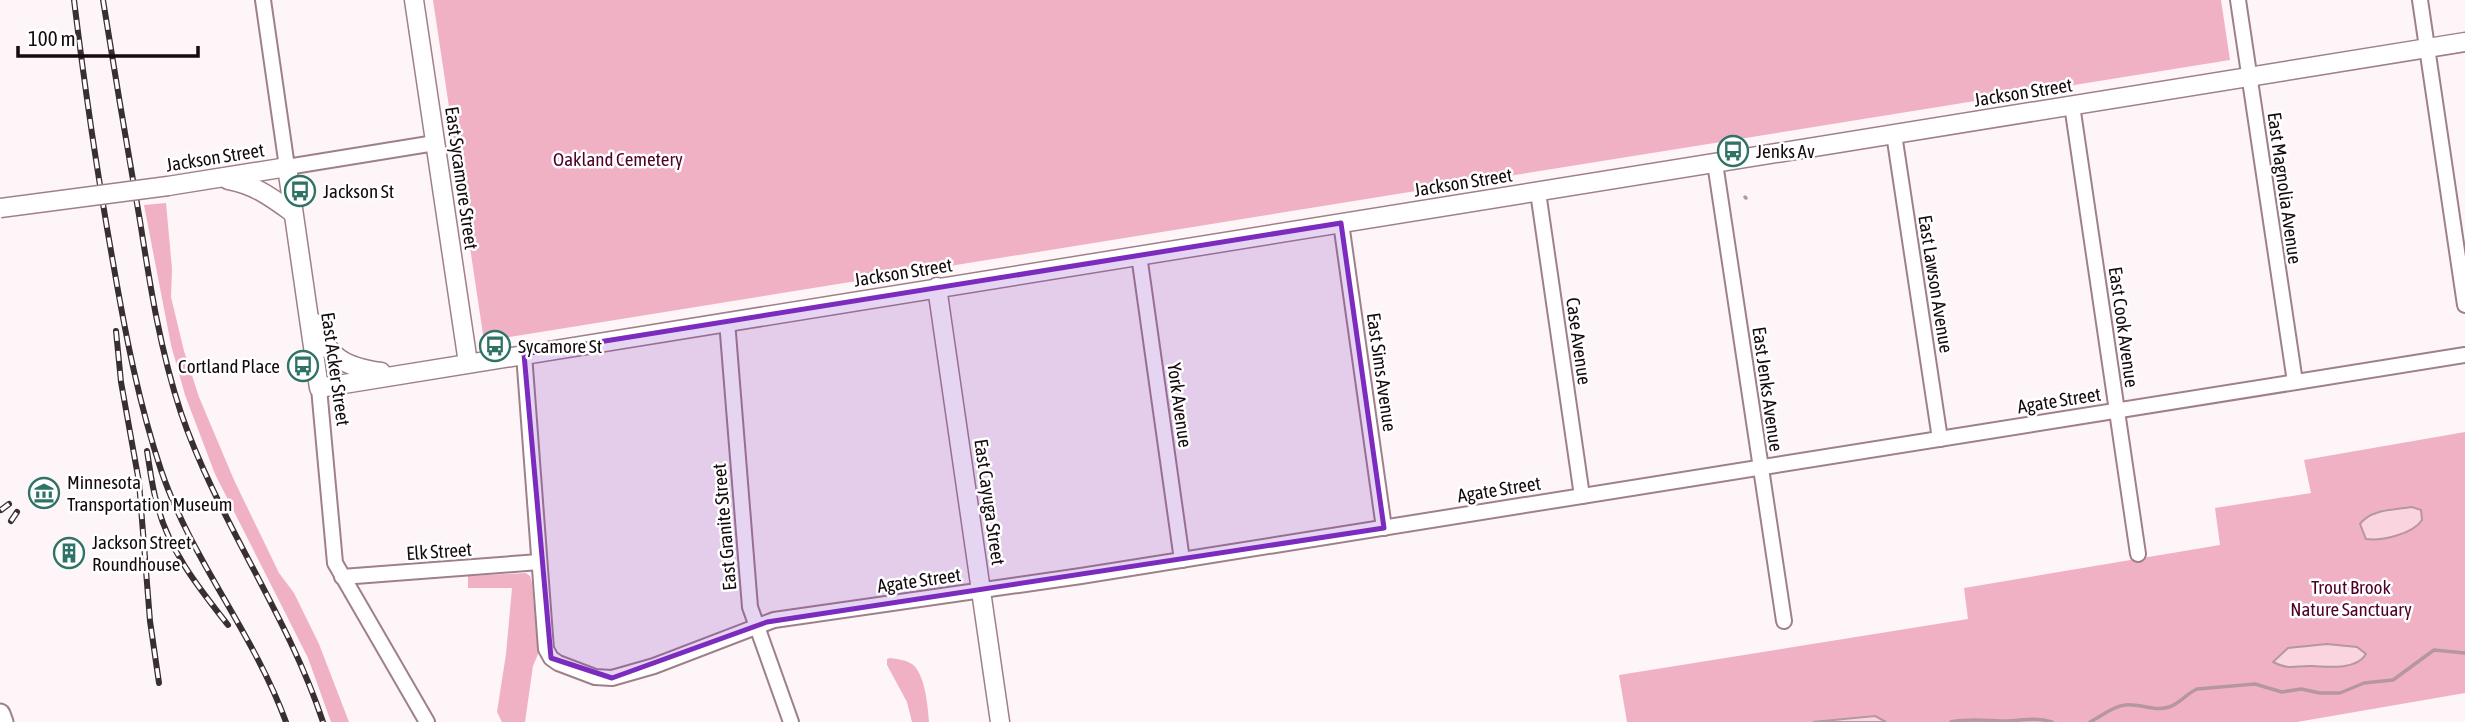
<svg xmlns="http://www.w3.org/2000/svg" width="2465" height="722" viewBox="0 0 2465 722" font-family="'Asap Condensed',sans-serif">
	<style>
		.green { fill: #f1b1c5 }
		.water { fill: #fad4df; stroke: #b597a0; stroke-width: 2 }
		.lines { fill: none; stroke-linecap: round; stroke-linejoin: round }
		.stream { stroke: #b597a0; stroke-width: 3.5 }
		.minor-casing { stroke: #9f8089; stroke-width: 18 }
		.tertiary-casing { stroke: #9f8089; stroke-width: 21 }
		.secondary-casing { stroke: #9f8089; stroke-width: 23 }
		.minor { stroke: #fff; stroke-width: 14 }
		.tertiary { stroke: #fff; stroke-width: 18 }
		.secondary { stroke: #fff; stroke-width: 19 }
		.rail-casing { stroke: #392e32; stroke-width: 6 }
		.rail { stroke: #fff; stroke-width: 3.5; stroke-dasharray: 10; stroke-linecap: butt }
		.tertiary-bridge-casing { stroke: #9f8089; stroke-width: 21; stroke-linecap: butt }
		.tertiary-bridge { stroke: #fff; stroke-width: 18 }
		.marked { fill: #7b2cbf; fill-opacity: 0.2; stroke: #7b2cbf; stroke-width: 5; stroke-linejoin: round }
		.labels { text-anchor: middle; stroke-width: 5; stroke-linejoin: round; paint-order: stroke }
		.street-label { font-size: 19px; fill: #150a0e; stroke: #fff }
		.poi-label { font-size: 19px; fill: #150a0e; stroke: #fff; text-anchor: start }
		.park-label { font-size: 19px; fill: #500028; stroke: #fff }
	</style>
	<rect width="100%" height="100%" fill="#fdf5f7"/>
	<!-- green -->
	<g class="green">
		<polygon points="433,0 2221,0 2230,60 484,341"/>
		<polygon points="166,203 172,269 171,297 184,351 199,397 234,480 279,573 294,593 319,644 349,722 331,722 308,658 215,474 185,395 171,345 144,205"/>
		<polygon points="2465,432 2465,693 2297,722 1627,722 1619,675 1968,619 1964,588 2220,545 2215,508 2311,493 2304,460"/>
		<polygon points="526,573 530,576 532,583 538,654 533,666 525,722 502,722 497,712 506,654 512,588 468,588 468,576"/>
		<path d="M890,658C897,659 906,660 912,664C925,673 928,707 929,722H912L907,702L887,665V659Z"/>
	</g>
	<!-- water -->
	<g class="water">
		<path d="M2412,507L2421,510L2422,520C2413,534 2382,541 2366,539L2360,524C2371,509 2394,510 2412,507Z"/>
		<path d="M2327,644L2357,647L2366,654C2357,670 2328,667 2313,666C2296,665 2290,671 2273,662L2288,648Z"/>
		<polygon points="1875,716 1886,722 1813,722"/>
	</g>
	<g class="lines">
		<!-- stream -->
		<g class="stream">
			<polyline points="1745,197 1746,198"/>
			<path d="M1951,722C1970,718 1989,721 2008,721C2024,720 2036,717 2052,722"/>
			<path d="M2090,722C2100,717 2113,706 2125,705C2139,703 2154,712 2169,707C2179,704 2186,694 2197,689L2255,684L2282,692L2301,689L2320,693H2340L2364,683L2393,680L2434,650L2465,653"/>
		</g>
		<!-- minor casing -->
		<g class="minor-casing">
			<g id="minor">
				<polyline points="263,0 287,167 435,143"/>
				<polyline points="2238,0 2295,382"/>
				<polyline points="2420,0 2465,305"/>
				<polyline points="2072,105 2138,554"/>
				<polyline points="1894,134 1940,439"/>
				<polyline points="1715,163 1784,621"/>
				<polyline points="1538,192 1582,496"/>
				<polyline points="1341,223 1384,528"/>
				<polyline points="1139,255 1182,560"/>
				<polyline points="727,321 750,607 791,722"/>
				<polyline points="524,354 546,649 551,658 558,663 595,677 612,678 654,666 774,620 1081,576 2465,355"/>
				<polyline points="319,388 335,563 427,722"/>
				<polyline points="342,577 539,562"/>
			</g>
		</g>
		<!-- tertiary casing -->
		<g class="tertiary-casing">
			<g id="tertiary">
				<polyline points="414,0 468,363"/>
				<path d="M228,180C255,185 271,197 293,213"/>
				<polyline points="168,186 287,167 319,388 2465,42"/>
				<polyline points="937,287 1000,722"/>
				<path d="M313,322C329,357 343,367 381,372"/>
			</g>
		</g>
		<!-- secondary casing -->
		<g class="secondary-casing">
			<polyline id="secondary" points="0,714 3,722"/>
		</g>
		<!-- minor -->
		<use href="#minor" class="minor"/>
		<!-- tertiary -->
		<use href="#tertiary" class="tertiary"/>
		<!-- secondary -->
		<use href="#secondary" class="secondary"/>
		<!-- rail casing -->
		<g class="rail-casing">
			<g id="rail">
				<path d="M74,0C85,90 98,179 114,268C126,337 139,404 161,470C191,559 254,634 286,722"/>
				<path d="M103,0C115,74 127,147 140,221C150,285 160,350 181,413C218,521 287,613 323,722"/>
				<polyline points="116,331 121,382 139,482 150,621 159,683"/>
				<path d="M147,451C150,469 152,487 157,504C169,551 199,588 228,625"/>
				<polyline points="1,510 9,504"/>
				<polyline points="11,521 17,512"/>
			</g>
		</g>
		<!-- rail -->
		<use href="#rail" class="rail"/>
		<!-- tertiary-bridge casing -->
		<g class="tertiary-bridge-casing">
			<polyline id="tertiary-bridge" points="0,208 168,186"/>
		</g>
		<!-- tertiary-bridge -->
		<use href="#tertiary-bridge" class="tertiary-bridge"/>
	</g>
	<!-- marked area -->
	<path class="marked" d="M1341,223L1384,528L767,622L612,678L551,658L524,354Z"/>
	<!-- icons -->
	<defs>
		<g id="bus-ring" transform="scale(1.575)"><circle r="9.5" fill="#fff" stroke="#2f7366" stroke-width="1.5"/><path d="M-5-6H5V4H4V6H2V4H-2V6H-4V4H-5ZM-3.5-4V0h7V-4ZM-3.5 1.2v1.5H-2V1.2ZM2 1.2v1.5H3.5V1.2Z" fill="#2f7366"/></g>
		<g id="museum-ring" transform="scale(1.575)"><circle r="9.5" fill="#fff" stroke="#2f7366" stroke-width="1.5"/><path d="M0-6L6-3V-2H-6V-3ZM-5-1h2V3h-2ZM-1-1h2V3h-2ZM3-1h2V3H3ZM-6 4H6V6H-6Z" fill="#2f7366"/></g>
		<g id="building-ring" transform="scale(1.575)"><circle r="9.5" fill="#fff" stroke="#2f7366" stroke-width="1.5"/><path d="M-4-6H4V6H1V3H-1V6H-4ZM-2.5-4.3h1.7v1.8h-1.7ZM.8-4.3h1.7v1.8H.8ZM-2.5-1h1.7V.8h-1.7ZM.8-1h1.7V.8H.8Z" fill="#2f7366"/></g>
	</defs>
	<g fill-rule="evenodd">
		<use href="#bus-ring" x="1733" y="151"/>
		<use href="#bus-ring" x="300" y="191"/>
		<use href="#bus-ring" x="495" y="346"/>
		<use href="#bus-ring" x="303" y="366"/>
		<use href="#museum-ring" x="44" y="493"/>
		<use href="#building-ring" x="69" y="553"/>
	</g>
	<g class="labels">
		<!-- street labels -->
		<g class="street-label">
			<text transform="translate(2023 92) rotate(-9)" y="7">Jackson Street</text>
			<text transform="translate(215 157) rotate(-9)" y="7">Jackson Street</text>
			<text transform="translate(462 178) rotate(82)" y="7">East Sycamore Street</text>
			<text transform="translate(1463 182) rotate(-9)" y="7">Jackson Street</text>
			<text transform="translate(2285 188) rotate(82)" y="7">East Magnolia Avenue</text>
			<text transform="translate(903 272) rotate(-9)" y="7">Jackson Street</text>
			<text transform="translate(1936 284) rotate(81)" y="7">East Lawson Avenue</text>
			<text transform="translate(2124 327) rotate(82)" y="7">East Cook Avenue</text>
			<text transform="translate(1579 341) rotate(82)" y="7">Case Avenue</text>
			<text transform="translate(336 369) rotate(82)" y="7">East Acker Street</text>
			<text transform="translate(1382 372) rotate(82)" y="7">East Sims Avenue</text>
			<text transform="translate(1768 389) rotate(82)" y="7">East Jenks Avenue</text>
			<text transform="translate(2059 400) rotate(-9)" y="7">Agate Street</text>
			<text transform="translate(1180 405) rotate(82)" y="7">York Avenue</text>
			<text transform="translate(1499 489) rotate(-9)" y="7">Agate Street</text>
			<text transform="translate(990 502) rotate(82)" y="7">East Cayuga Street</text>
			<text transform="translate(724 527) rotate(-95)" y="7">East Granite Street</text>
			<text transform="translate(439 551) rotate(-4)" y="7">Elk Street</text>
			<text transform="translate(919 580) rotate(-8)" y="7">Agate Street</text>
		</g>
		<!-- poi labels -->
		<g class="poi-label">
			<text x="1756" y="158">Jenks Av</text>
			<text x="323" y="198">Jackson St</text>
			<text x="518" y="353">Sycamore St</text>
			<text x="280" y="373" text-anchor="end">Cortland Place</text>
			<text x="67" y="489">Minnesota<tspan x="67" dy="22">Transportation Museum</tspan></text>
			<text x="92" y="549">Jackson Street<tspan x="92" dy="22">Roundhouse</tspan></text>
		</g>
		<!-- park labels -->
		<g class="park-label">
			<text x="618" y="166">Oakland Cemetery</text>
			<text x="2351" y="594">Trout Brook<tspan x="2351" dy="22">Nature Sanctuary</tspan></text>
		</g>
	</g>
	<!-- scale -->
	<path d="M18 46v10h180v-10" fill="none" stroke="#150a0e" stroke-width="3.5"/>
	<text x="28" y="46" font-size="21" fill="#150a0e" stroke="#ffffff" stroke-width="5" paint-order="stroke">100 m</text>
</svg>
